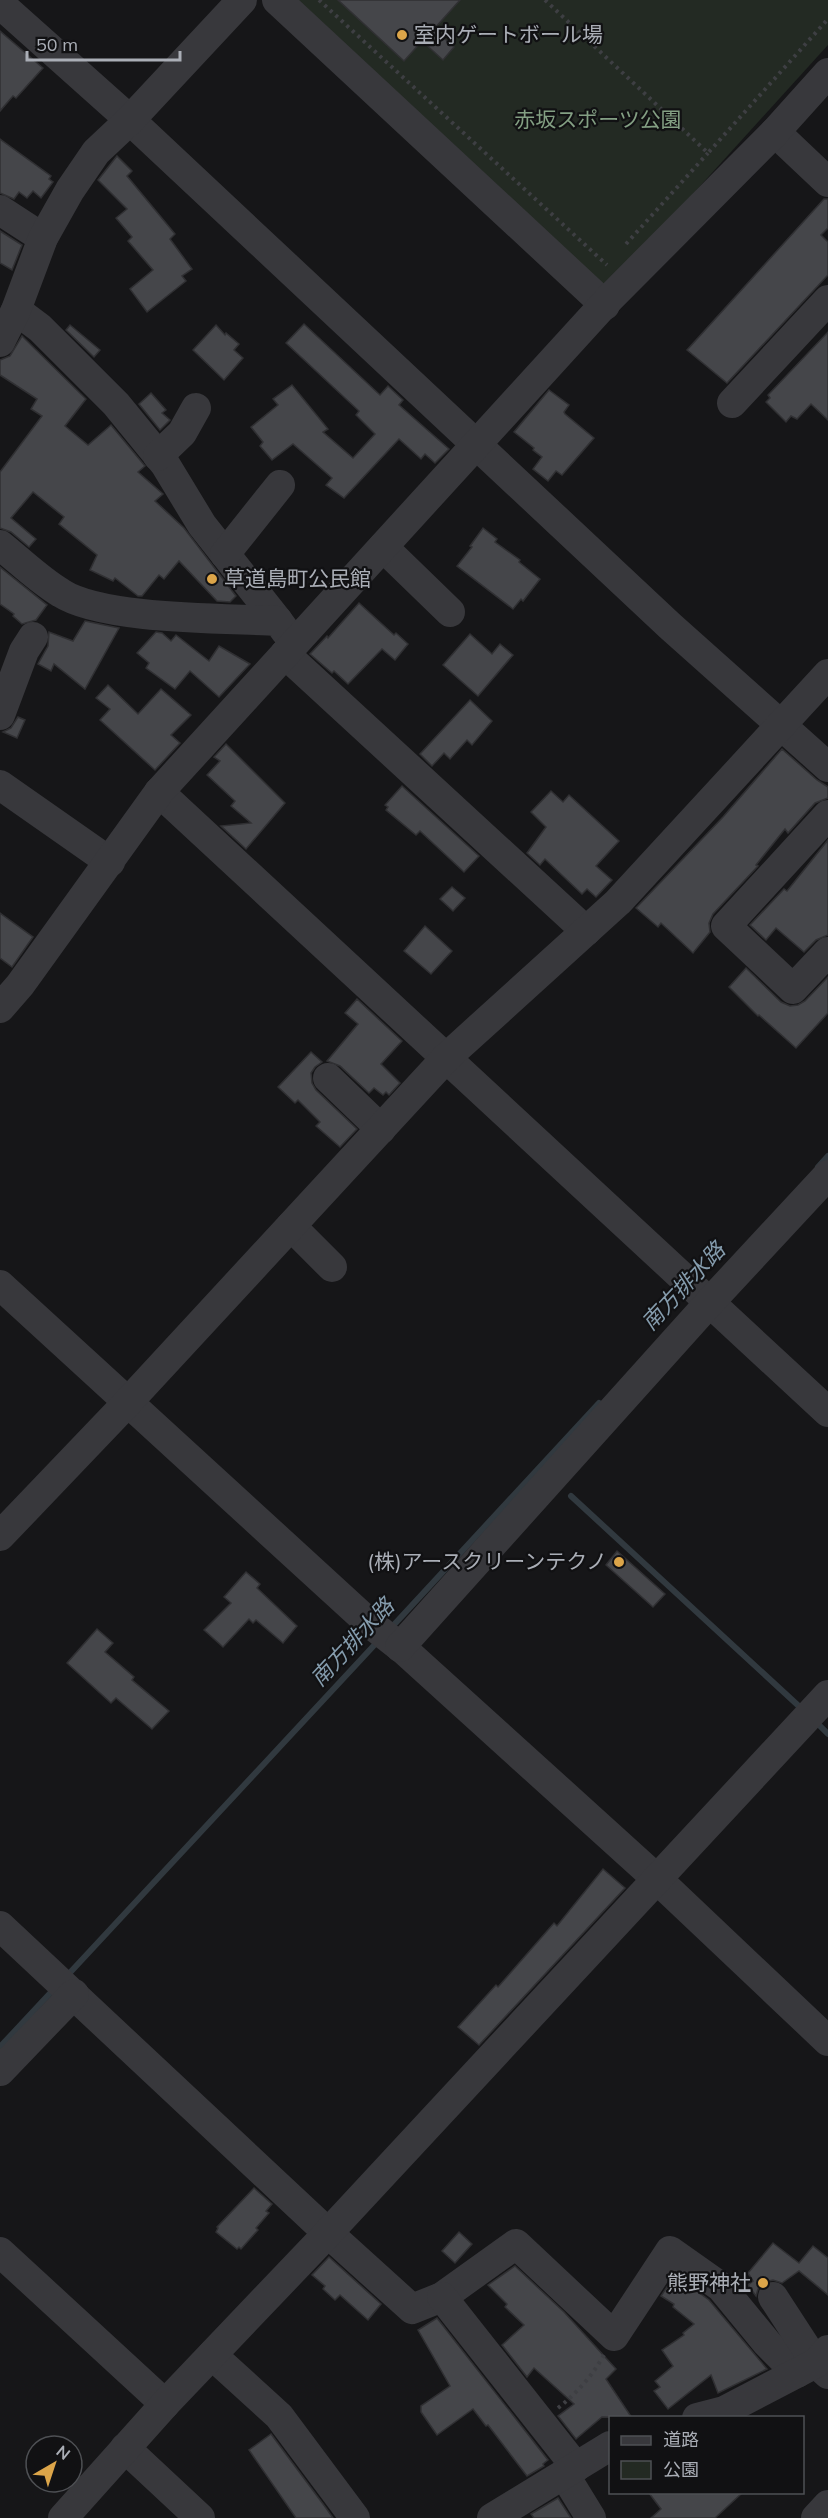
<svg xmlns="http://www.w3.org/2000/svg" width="828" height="2518" viewBox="0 0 828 2518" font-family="Mulish,'Noto Sans JP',sans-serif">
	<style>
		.green { fill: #232a23 }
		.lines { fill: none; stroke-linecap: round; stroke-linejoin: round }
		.stream { stroke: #31393f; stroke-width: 6 }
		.building { fill: #45464a; stroke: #303033; stroke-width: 1.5 }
		.path { stroke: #3e3f43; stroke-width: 4; stroke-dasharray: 3 4.5; stroke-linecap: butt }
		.minor { stroke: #38383c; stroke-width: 30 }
		.poi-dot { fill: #dca549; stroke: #111113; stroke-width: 2 }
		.labels { text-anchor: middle; stroke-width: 4.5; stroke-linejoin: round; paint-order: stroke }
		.poi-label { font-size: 21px; fill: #aaaeb6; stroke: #111113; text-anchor: start }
		.park-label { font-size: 21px; fill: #839f83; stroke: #111113 }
		.water-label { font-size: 22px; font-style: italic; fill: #859cad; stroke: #111113 }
	</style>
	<rect width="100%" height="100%" fill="#161618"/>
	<!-- green -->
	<polygon class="green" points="295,0 828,0 828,45 604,292"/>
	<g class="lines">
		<!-- stream -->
		<g class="stream">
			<polyline points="818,1167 828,1156"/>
			<polyline points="571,1496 802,1709"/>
			<polyline points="390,1629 599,1403"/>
			<polyline points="814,1720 828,1734"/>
			<polyline points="65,1978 379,1640"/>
			<polyline points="0,2047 54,1989"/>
		</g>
	</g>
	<!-- building -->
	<g class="building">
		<polygon points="338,0 460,0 434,29 454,47 443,60 422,41 404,61"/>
		<polygon points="0,31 43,68 16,98 13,96 0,111"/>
		<polygon points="0,139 51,176 49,179 53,182 41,198 33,191 27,198 19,192 14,199 0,193"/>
		<polygon points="117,156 132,171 127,176 175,234 170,239 192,269 182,276 186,281 147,312 130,289 153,270 128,241 132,237 116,218 127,209 98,180"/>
		<polygon points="824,199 828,199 828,228 821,235 828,242 828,275 727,383 687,350"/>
		<polygon points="0,231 22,245 12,270 0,263"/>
		<polygon points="304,324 380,395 388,386 403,400 399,405 449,449 435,463 425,454 421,459 399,439 344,498 326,485 332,478 293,444 272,460 260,446 263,442 251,427 278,405 273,399 292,385 328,429 323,432 353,458 375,434 356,415 359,411 286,343"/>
		<polygon points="70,325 100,350 94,357 66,330"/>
		<polygon points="216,325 225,335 226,333 239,344 234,350 243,358 224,380 193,350"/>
		<polygon points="828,332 828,420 811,404 797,419 791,416 786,422 766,402 770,398 768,395"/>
		<polygon points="22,336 86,399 65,426 88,445 111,425 145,466 138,472 163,494 155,501 184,528 236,596 230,602 217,601 179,561 164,579 159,575 142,596 138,596 115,578 113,581 90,570 97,555 59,524 64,517 33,492 11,518 36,539 29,547 11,532 0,528 0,472 42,416 31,409 37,399 0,375 0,360 10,356"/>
		<polygon points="549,390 569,405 564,412 565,414 594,438 562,475 556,471 548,481 533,469 542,457 533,450 534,448 514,432"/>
		<polygon points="151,393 166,410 162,413 170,420 160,430 139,404"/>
		<polygon points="483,528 497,539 495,542 520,560 519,562 540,579 523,601 521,599 513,609 457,566 472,547 470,546"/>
		<polygon points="0,567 47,605 36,620 22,624 13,616 14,614 0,604"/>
		<polygon points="359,603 394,635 396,633 408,644 395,660 382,649 348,684 334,671 332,673 310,654 327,636 328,638"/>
		<polygon points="85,621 119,628 85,689 54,664 51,671 38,664 48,646 49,632 73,641"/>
		<polygon points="156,632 162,633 171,641 176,635 209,661 219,646 250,664 219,697 190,671 175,689 146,668 149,663 137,653"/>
		<polygon points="470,634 492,654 500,644 513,655 478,696 443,665"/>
		<polygon points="108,685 138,714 161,689 191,715 171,735 180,743 155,770 100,720 110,709 96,698"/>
		<polygon points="470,700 492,721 472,745 467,740 450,759 444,753 432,766 420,754"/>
		<polygon points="18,717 25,720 17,738 3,732 11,728"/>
		<polygon points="226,744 285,803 246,849 221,826 251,823 231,806 235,801 207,775 220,761 214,757"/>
		<polygon points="782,749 817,780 828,787 828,798 815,803 788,833 785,829 756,865 758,866 713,914 709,923 710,932 693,953 661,923 658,927 636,908 723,817"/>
		<polygon points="402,786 479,856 464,872 420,831 416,835 386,810 388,807 385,805"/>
		<polygon points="551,791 563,802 569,795 619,841 596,866 612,880 596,897 587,889 582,894 545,859 540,865 527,853 546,827 531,812"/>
		<polygon points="828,840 828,935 816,940 804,952 776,928 766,940 750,925 784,889 787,891"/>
		<polygon points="452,887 465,898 453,911 440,899"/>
		<polygon points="0,913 33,937 12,967 0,958"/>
		<polygon points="425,926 452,951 431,974 404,951"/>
		<polygon points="746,968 781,1002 790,1006 798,1005 805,1001 828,977 828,1013 796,1048 759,1015 758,1016 729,987"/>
		<polygon points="357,999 402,1041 381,1064 400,1083 389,1095 386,1092 383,1095 374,1088 369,1093 340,1066 327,1061 358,1024 345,1013"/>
		<polygon points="311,1052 322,1062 315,1067 311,1073 312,1083 316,1090 357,1129 340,1147 316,1126 320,1122 298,1100 295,1103 278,1087"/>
		<polygon points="617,1551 665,1594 653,1607 606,1565"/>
		<polygon points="246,1572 260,1584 257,1588 297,1626 283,1643 256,1620 253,1623 249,1619 223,1647 204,1630 231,1603 224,1597"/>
		<polygon points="97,1629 113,1643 105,1652 134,1677 132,1680 169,1711 152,1729 116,1698 111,1703 67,1663"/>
		<polygon points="603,1869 625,1888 479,2045 458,2027 496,1985 498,1987 554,1923 557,1926"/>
		<polygon points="254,2188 272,2204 266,2211 269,2213 256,2228 258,2230 241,2249 239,2247 237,2249 216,2232 218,2228 217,2227"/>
		<polygon points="459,2232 472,2244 455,2263 442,2251"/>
		<polygon points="773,2243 799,2263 813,2246 828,2258 828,2295 799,2271 782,2283 773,2280 764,2282 758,2289 756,2296 748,2285 753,2281 748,2273"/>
		<polygon points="329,2257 381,2304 368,2320 340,2295 335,2300 323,2289 325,2286 312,2275"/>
		<polygon points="515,2266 564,2312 616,2369 606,2379 632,2418 602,2417 576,2439 558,2416 574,2404 534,2368 527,2377 502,2345 524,2325 505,2307 507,2304 488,2285"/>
		<polygon points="675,2275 709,2300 767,2369 718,2393 711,2375 668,2409 654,2391 660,2387 655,2381 673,2366 662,2350 684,2335 683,2333 694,2324 673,2307 674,2304 661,2296"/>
		<polygon points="437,2318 548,2460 543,2464 544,2466 527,2476 488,2425 486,2426 473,2409 437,2435 421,2412 421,2406 450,2386 418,2330"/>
		<polygon points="271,2434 326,2508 333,2518 296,2518 249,2450"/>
		<polygon points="649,2493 742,2493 715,2518 651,2518 661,2509"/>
		<polygon points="558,2498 571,2518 534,2518 531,2514"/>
	</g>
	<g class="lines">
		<!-- path -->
		<g class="path">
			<polyline points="319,0 607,265"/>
			<polyline points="545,0 708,153 828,19"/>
			<polyline points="626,244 708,153"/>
			<path d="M558,2408C577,2393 592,2376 604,2355"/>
		</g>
		<!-- minor -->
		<g class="minor">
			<polyline points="277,0 605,305"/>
			<polyline points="0,4 130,120 670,626 828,767"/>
			<polyline points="775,132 828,182"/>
			<polyline points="0,210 43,238"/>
			<polyline points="16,310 40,328 116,404 165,464 202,525 278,621"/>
			<polyline points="0,342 16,310 43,238 70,190 96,152 130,120 242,0"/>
			<polyline points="732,403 828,300"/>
			<polyline points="158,456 182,433 196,408"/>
			<path d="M0,545C20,561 39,580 61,593C103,620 225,618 278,621L286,632"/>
			<polyline points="383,547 450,612"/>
			<polyline points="225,554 280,485"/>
			<polyline points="285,654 586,931"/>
			<polyline points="0,715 24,651 33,637"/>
			<polyline points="0,785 110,862"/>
			<polyline points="159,792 828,1412"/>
			<polyline points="828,815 726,926 793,989 828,952"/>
			<polyline points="0,1008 20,985 159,792 609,299 775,132 828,73"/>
			<polyline points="328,1078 381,1129"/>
			<polyline points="291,1226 332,1267"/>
			<polyline points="0,1285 367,1621 404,1650 658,1880 828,2041"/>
			<polyline points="0,1536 129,1401 447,1057 618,902 828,674"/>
			<polyline points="400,1647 710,1302 828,1175"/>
			<polyline points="0,1926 328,2233 412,2309 442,2297 516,2244 614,2336 670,2251 721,2287 767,2343 797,2373"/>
			<polyline points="0,2071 74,1994"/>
			<polyline points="0,2252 165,2404"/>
			<polyline points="442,2297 576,2467"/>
			<polyline points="773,2297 816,2363 828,2374"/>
			<polyline points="212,2355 279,2416 355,2518"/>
			<polyline points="697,2418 724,2411 816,2363 828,2350"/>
			<polyline points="125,2448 200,2518"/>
			<polyline points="564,2474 591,2518"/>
			<polyline points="63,2518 165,2404 328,2233 828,1695"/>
			<polyline points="492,2518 610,2446"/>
			<polyline points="816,2518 828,2505"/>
		</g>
	</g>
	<!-- markers -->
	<g class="poi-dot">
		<circle cx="402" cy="35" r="6"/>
		<circle cx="212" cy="579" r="6"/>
		<circle cx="619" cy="1562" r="6"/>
		<circle cx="763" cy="2283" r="6"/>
	</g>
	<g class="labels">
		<!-- poi labels -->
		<g class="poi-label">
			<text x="414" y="42">室内ゲートボール場</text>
			<text x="224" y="586">草道島町公民館</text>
			<text x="607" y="1569" text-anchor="end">(株)アースクリーンテクノ</text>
			<text x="751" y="2290" text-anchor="end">熊野神社</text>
		</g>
		<!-- park labels -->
		<g class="park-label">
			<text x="598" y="127">赤坂スポーツ公園</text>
		</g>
		<!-- water labels -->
		<g class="water-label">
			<text transform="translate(683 1286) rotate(-47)" y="8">南方排水路</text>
			<text transform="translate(352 1642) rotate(-47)" y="8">南方排水路</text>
		</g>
	</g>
	<!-- legend -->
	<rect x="609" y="2416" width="195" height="78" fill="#111113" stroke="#4e5054" stroke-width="1.5"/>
	<rect x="621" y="2436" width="30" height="9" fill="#38383c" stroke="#4e5054" stroke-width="1.5"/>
	<text x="663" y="2446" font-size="18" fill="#aaaeb6">道路</text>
	<rect x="621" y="2461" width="30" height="18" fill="#232a23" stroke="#4e5054" stroke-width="1.5"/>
	<text x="663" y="2476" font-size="18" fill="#aaaeb6">公園</text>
	<!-- north arrow -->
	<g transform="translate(54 2464) rotate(39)"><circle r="28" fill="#111113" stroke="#4e5054" stroke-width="1.5"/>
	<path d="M0-4.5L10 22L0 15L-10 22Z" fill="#dca549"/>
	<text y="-9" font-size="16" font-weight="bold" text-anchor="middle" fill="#aaaeb6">N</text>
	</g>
	<!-- scale -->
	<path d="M27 51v9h153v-9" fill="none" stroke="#aaaeb6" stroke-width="3"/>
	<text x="36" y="51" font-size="18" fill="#aaaeb6" stroke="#111113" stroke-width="4.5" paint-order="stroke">50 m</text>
</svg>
